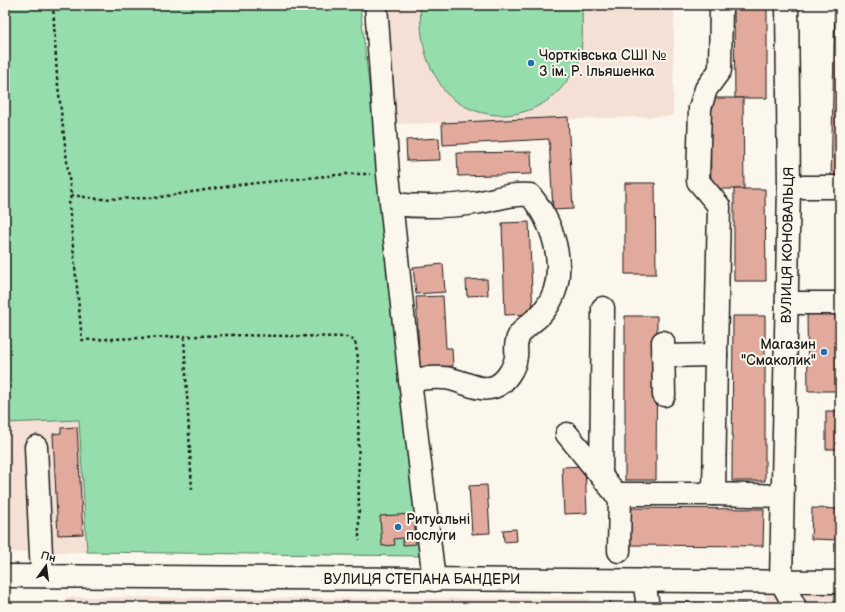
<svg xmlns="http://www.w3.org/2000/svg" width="845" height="612" viewBox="0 0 845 612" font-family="'Balsamiq Sans',sans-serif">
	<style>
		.built { fill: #f4e0d4 }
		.green { fill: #95ddac; stroke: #587c64 }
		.building { fill: #e2aa9c; stroke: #1c1c1c }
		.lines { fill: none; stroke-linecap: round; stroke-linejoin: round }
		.minor-casing { stroke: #1c1c1c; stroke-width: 25 }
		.path { stroke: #1c1c1c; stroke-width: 2.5; stroke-dasharray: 3 3; stroke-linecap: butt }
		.minor { stroke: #fbf7ec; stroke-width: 22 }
		.poi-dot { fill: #1f6fb2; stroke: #fbf7ec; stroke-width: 1.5 }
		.labels { text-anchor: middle; stroke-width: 4; stroke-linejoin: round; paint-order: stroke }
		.poi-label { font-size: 14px; fill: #1c1c1c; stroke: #fbf7ec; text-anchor: start }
		.street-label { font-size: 14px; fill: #1c1c1c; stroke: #fbf7ec }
	</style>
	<rect width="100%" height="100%" fill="#fbf7ec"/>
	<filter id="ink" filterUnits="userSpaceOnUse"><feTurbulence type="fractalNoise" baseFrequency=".025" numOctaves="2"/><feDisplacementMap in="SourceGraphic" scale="8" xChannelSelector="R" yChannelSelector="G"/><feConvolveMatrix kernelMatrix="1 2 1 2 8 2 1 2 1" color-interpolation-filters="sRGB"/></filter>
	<g filter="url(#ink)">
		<!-- built -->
		<g class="built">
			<polygon points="380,5 674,5 673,116 397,124"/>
			<polygon points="79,419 87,552 5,552 5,423"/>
			<polygon points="765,591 840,593 840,607 767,607"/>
			<polygon points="66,597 590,599 591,607 67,607"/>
		</g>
		<!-- green -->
		<g class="green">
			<polygon points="5,5 360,5 422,556 87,552 79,420 5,423"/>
			<path d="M420,5H582C582,24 584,47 578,65C576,70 572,74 569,78C542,120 483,128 446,93C443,89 440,84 438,80C422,57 421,32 420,5Z"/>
		</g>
		<!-- building -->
		<g class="building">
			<polygon points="734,5 767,5 767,98 735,98"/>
			<polygon points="835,5 840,5 840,180 831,179"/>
			<polygon points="710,98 743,98 744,189 711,189"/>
			<polygon points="568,117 573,209 553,210 549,139 443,145 442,123"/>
			<polygon points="439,138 440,160 407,161 406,140"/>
			<polygon points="531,152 532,174 458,176 457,153"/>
			<polygon points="625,183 655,183 656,274 625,274"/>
			<polygon points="734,189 765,189 766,281 734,281"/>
			<polygon points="839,213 840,213 840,253 838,253"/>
			<polygon points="529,222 533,314 505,315 502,223"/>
			<polygon points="443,264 445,292 416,294 413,267"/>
			<polygon points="487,279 488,295 467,296 466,280"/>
			<polygon points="443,296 446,348 452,348 453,366 420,368 416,297"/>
			<polygon points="807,312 840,312 840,391 808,391"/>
			<polygon points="625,316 657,316 656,480 625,480"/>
			<polygon points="733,316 765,316 765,481 732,481"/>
			<rect x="826" y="411" width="14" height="38"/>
			<polygon points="77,427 83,534 58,535 53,434 61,433 61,428"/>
			<polygon points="585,466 587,513 564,514 562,467"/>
			<polygon points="5,478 7,478 9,510 5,511"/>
			<polygon points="487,485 490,533 472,534 469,486"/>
			<polygon points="624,508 764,509 763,546 624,545"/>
			<polygon points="812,508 840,509 840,540 811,539"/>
			<polygon points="414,514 416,544 403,545 403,538 394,539 395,545 382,546 380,516"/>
			<polygon points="516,529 517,541 504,542 503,530"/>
			<polygon points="670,602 723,603 723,607 670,607"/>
			<rect x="736" y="604" width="11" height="3"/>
		</g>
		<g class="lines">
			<!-- minor casing -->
			<g class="minor-casing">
				<g id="minor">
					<polyline points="376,5 388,174 410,380 434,580"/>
					<polyline points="787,5 789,187 781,581 795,607"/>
					<polyline points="789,187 840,187"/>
					<path d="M392,204C420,207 447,207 475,203C495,200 509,193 530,195C556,226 571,278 543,312C536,321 519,329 517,341C515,346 517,352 516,356C515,368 505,383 494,387C478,393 459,378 443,378C432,377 421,379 410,380"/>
					<polyline points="787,303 840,303"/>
					<polyline points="663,342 664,395"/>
					<polyline points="716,355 719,206 698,181 700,108 706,89 720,70 721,5"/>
					<polyline points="663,356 716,355 714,494 782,496"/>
					<polyline points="567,434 616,494 714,494"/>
					<polyline points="36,447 42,576"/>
					<polyline points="601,476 603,308"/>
					<polyline points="619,551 620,494"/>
					<polyline points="5,576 840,582"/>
					<polyline points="644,580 648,607"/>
				</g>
			</g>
			<!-- path -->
			<g class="path">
				<polyline points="53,5 57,77 71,195 69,204 82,340 228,335 347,337 355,341 358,358 359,541"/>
				<polyline points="71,195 98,199 154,198 237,185 346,174 370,174"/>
				<polyline points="184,337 192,490"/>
				<polyline points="86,600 87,607"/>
				<polyline points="605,607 611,602"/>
			</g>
			<!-- minor -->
			<use href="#minor" class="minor"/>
		</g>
	</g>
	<!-- markers -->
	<g class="poi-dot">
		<circle cx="531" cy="63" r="4"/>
		<circle cx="824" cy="352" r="4"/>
		<circle cx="398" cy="527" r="4"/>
	</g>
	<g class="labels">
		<!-- poi labels -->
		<g class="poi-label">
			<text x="539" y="60">Чортківська СШІ №<tspan x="539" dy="16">3 ім. Р. Ільяшенка</tspan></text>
			<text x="816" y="349" text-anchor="end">Магазин<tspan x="816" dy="16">"Смаколик"</tspan></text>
			<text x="406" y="524">Ритуальні<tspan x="406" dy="16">послуги</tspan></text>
		</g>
		<!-- street labels -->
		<g class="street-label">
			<text transform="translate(787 245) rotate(-89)" y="5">ВУЛИЦЯ КОНОВАЛЬЦЯ</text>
			<text x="422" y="584">ВУЛИЦЯ СТЕПАНА БАНДЕРИ</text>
		</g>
	</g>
	<!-- margin -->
	<rect width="845" height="612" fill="none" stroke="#fbf7ec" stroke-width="20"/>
	<rect x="10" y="10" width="825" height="592" fill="none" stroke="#1c1c1c" stroke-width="1.5" filter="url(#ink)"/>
	<!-- north arrow -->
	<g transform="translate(46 566) rotate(14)" stroke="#fbf7ec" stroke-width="3" paint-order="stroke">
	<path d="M0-3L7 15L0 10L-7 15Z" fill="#1c1c1c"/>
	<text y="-6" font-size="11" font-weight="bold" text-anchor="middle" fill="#1c1c1c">Пн</text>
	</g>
</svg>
